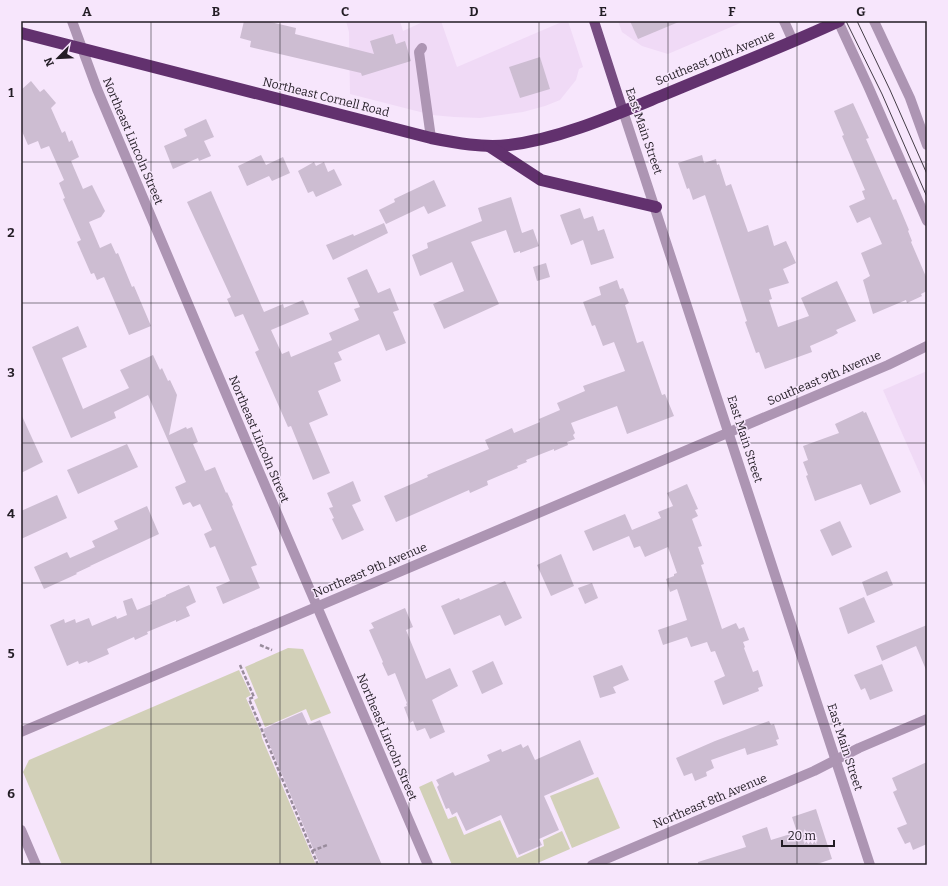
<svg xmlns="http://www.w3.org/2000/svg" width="948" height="886" viewBox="0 0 948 886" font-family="Bitter,serif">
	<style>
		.built { fill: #f0daf6 }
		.green { fill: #d2d0b8 }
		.building { fill: #cdbdd2 }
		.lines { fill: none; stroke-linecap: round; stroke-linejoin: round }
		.path { stroke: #998c9c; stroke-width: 2.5; stroke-dasharray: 4 2; stroke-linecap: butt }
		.minor { stroke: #ad95b3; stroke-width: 10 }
		.major { stroke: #764c81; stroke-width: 10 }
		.highway { stroke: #62316e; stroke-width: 12 }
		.tram { stroke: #443c47; stroke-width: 1 }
		.grid { fill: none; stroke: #231d25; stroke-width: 1; stroke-opacity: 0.55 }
		.labels { text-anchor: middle; stroke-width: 3; stroke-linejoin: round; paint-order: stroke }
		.street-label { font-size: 12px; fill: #231d25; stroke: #f7e6fc }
		.neatline { fill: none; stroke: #231d25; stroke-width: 1.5 }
		.grid-label { font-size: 13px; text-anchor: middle; font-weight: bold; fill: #231d25 }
	</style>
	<rect width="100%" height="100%" fill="#f7e6fc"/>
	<!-- built -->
	<g class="built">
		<polygon points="346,21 400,21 403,31 425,21 441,21 457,67 564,21 568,21 583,67 579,69 576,80 560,100 545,106 523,112 480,118 454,117 432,115 350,94 349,32"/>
		<polygon points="618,21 745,21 668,54 642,46 622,32"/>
		<polygon points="927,371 927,490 883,390"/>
	</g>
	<!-- green -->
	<g class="green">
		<polygon points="288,648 303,649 331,713 311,721 306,709 265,727 254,700 258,698 245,667"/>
		<polygon points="239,670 251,695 246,698 261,732 262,738 316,865 62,865 23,772 29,760"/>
		<polygon points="598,777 620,828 572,848 550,796"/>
		<polygon points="432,781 448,819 456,816 464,835 500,820 517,858 544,846 543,840 562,831 570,849 533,865 452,865 419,787"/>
	</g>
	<!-- building -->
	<g class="building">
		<polygon points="244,21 266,21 296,28 295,34 374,54 370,41 393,34 396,44 405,41 411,61 362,76 361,73 250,47 251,41 240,38"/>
		<polygon points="630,21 681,21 638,39"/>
		<polygon points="540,57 550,89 520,98 509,67"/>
		<polygon points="31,81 40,92 44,89 56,103 51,108 62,133 65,131 69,142 72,140 79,157 71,161 83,189 92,185 105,211 101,217 89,222 100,248 111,243 116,254 118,253 132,287 134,286 151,326 129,335 104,277 97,280 94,273 91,274 77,242 81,240 63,199 65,198 59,183 64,180 49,146 41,149 38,141 28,145 21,129 21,90"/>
		<polygon points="853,103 869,138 866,139 893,200 896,199 909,230 908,231 912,241 911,242 927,279 927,291 921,294 922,296 907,303 906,300 873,314 863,280 870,276 861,253 882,244 870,217 857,223 849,206 865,199 862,191 865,190 842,136 844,135 834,111"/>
		<polygon points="206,119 214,137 204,141 211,156 199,161 198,158 173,169 164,146 187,136 184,129"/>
		<polygon points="261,155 266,165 283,157 290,173 272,181 269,176 247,186 238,166"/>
		<polygon points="702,155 704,163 716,159 717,165 719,164 726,186 731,184 748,232 768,225 774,246 786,241 796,263 783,269 789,283 769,289 772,299 769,300 778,327 809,316 801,298 837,281 856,321 836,330 838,333 833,336 810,346 812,352 765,369 759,352 756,353 745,322 747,321 705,195 693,200 689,188 687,189 678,163"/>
		<polygon points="314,162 316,166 324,162 328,172 334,169 342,185 316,197 313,191 308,193 298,171"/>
		<polygon points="434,180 446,206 428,214 424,206 386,224 379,210 395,202 394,199"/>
		<polygon points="211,191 264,312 283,304 284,308 303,300 309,314 271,330 282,354 289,351 291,357 332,340 329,333 359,320 354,309 360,307 347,278 367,269 378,293 390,288 399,310 393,312 406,343 386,351 379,334 338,352 342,360 334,363 341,381 318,391 328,415 309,423 330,473 313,480 291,426 288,427 255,352 259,350 243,314 235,317 227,299 231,297 187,202"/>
		<polygon points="511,197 522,233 533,229 539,246 520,253 520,251 514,253 506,230 471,242 499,304 444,329 433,304 464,291 452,262 420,276 412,255 428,248 427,243 482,221 478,208"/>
		<polygon points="580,208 584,219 593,216 598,231 604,229 614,258 591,265 583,240 571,245 560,215"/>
		<polygon points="384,223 388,233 333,260 326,245 353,234 354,236"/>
		<polygon points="546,263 550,277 537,281 533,267"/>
		<polygon points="617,280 620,289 623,288 629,303 625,305 637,343 643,341 662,395 665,394 674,416 627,434 617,406 571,423 575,433 573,435 575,439 567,442 568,445 554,451 554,449 526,460 527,462 517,466 518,468 487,481 488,485 470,493 469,490 396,522 384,496 428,477 427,475 489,449 485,440 512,428 514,433 540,422 539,419 560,410 557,403 585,391 583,386 625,371 614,342 603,346 595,325 592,326 583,302 601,295 599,287"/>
		<polygon points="78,326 87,347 62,358 83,409 129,388 120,370 153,355 160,370 162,368 168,381 170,380 177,395 169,435 186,427 187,429 192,427 198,442 193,444 205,471 215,467 226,493 227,492 233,505 232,506 257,565 251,567 260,588 223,604 216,587 230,581 215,546 210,548 204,534 212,530 200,504 193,507 190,502 183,505 175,487 186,482 148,395 114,412 116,418 71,438 32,347"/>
		<polygon points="863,411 864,413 866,412 901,492 870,505 861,484 815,501 806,476 808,475 803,462 808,460 803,446 839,433 835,424"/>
		<polygon points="21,414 43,462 21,473"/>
		<polygon points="127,444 138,467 78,494 67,470"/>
		<polygon points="353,481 361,501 352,505 364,530 342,540 332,519 334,518 329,508 333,507 327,493"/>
		<polygon points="687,484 698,509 695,510 698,516 692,519 702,546 698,547 704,564 701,565 722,629 736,623 739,629 744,627 749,640 743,642 745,647 744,648 753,672 758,670 763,686 758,688 759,691 723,705 714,681 725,676 715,651 711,652 707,642 691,647 687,637 663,645 658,630 687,620 677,589 670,592 666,579 674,576 674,574 677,573 668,547 645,557 640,546 634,548 629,536 593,551 584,531 625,514 632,530 661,518 658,512 673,506 667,493"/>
		<polygon points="57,495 67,518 21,539 21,511"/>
		<polygon points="147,506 159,534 90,566 91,566 76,573 77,574 44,589 34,567 67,552 70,558 95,547 92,541 118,529 114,521"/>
		<polygon points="840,521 852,547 832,556 820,530"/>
		<polygon points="561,554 574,586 551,596 537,565"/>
		<polygon points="887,571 893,585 867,596 862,582"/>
		<polygon points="505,581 522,618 505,626 500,615 454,635 441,606 459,598 460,600"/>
		<polygon points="592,583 598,598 585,604 578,588"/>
		<polygon points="189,585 196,602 186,607 190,616 176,622 176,620 147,632 148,634 135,640 134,637 107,649 109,654 88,663 87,661 79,664 78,661 67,666 50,625 64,619 65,623 75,619 76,623 89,618 92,626 116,616 117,619 127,615 123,601 132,598 137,610 152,604 151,602 166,596 166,595"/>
		<polygon points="864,597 875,622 848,634 839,608"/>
		<polygon points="405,608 413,627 406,630 426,679 450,668 458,686 432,700 445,732 430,739 425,728 417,731 413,721 410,723 404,707 407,706 406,704 407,703 395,673 388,676 382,663 383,662 369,630 374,628 371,623"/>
		<polygon points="927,625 927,672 916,646 882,661 876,646"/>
		<polygon points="493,661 503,684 482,694 472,671"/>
		<polygon points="882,664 893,691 870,700 865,688 861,690 854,675"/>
		<polygon points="622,665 629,680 613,687 616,693 600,698 593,676"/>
		<polygon points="302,712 308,725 320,720 382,865 320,865 263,729"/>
		<polygon points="769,721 771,725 774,724 779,739 776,740 778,745 747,755 745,748 711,760 714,768 706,772 707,776 695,781 692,773 684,776 676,758 715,741"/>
		<polygon points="580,740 594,774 544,796 559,830 539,839 542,845 519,855 501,815 466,831 457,812 452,815 449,808 446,809 437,787 439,785 436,780 453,772 455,776 490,761 487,755 501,749 502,752 521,744 523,748 528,745 535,760"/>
		<polygon points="927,762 927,844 913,850 910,842 905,844 897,828 907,824 893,792 897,790 892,778"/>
		<polygon points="816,809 832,859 814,865 698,865 698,862 746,847 742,836 767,827 771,840 797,832 792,817"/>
	</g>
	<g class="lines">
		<!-- path -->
		<g class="path">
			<polyline points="260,645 272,650"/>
			<polyline points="240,665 254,697 249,699 318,865"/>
			<polyline points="312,851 327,845"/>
		</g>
		<!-- minor -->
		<g class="minor">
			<polyline points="72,21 97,89 249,448 428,865"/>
			<polyline points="784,21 793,41"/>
			<polyline points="838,21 868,86 927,221"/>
			<polyline points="874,21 910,98 927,145"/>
			<polyline points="422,48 419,52 431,138"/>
			<polyline points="623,111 870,865"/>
			<polyline points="21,732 888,365 927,346"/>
			<polyline points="21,830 36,865"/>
			<polyline points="592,865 814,771 859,748 927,719"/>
		</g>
		<!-- major -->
		<polyline class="major" points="594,21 623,111"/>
		<!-- highway -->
		<g class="highway">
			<path d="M21,33L431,138C456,143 483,148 509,145C561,139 619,113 668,93C725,69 783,47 839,21"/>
			<polyline points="489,146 541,180 656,207"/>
		</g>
		<!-- tram -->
		<g class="tram">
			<polyline points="846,21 882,94 927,197"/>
			<polyline points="857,21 890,90 927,174"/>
		</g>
	</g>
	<!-- grid -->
	<path class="grid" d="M151,21V865M280,21V865M409,21V865M539,21V865M668,21V865M797,21V865M21,162H927M21,303H927M21,443H927M21,583H927M21,724H927"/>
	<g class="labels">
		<!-- street labels -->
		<g class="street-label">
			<text transform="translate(715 58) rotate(-22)" y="4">Southeast 10th Avenue</text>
			<text transform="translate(326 97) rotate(14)" y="4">Northeast Cornell Road</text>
			<text transform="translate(644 131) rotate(71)" y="4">East Main Street</text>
			<text transform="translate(133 141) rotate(67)" y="4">Northeast Lincoln Street</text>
			<text transform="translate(824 378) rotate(-23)" y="4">Southeast 9th Avenue</text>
			<text transform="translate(259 439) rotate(67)" y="4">Northeast Lincoln Street</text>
			<text transform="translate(745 439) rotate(72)" y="4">East Main Street</text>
			<text transform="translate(370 570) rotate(-23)" y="4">Northeast 9th Avenue</text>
			<text transform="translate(387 737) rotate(67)" y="4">Northeast Lincoln Street</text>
			<text transform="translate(845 747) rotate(72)" y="4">East Main Street</text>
			<text transform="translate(710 801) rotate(-23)" y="4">Northeast 8th Avenue</text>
		</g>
	</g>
	<!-- border -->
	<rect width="948" height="886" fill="none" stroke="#f7e6fc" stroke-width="44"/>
	<!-- north arrow -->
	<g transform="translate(58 58) rotate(246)" stroke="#f7e6fc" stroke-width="3" paint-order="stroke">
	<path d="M0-3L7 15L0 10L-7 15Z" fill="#231d25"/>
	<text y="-6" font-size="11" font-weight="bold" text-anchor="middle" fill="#231d25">N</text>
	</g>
	<!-- scale -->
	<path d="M782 840v6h52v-6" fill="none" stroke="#231d25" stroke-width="2"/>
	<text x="788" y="840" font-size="12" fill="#231d25" stroke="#f7e6fc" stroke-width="3" paint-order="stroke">20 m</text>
	<rect x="22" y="22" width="904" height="842" class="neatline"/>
	<g class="grid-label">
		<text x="87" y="16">A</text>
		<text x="216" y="16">B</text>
		<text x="345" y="16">C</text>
		<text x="474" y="16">D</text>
		<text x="603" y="16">E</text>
		<text x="732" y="16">F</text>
		<text x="861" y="16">G</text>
		<text x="11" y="97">1</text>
		<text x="11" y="237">2</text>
		<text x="11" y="377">3</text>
		<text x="11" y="518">4</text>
		<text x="11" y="658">5</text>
		<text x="11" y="798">6</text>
	</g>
</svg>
